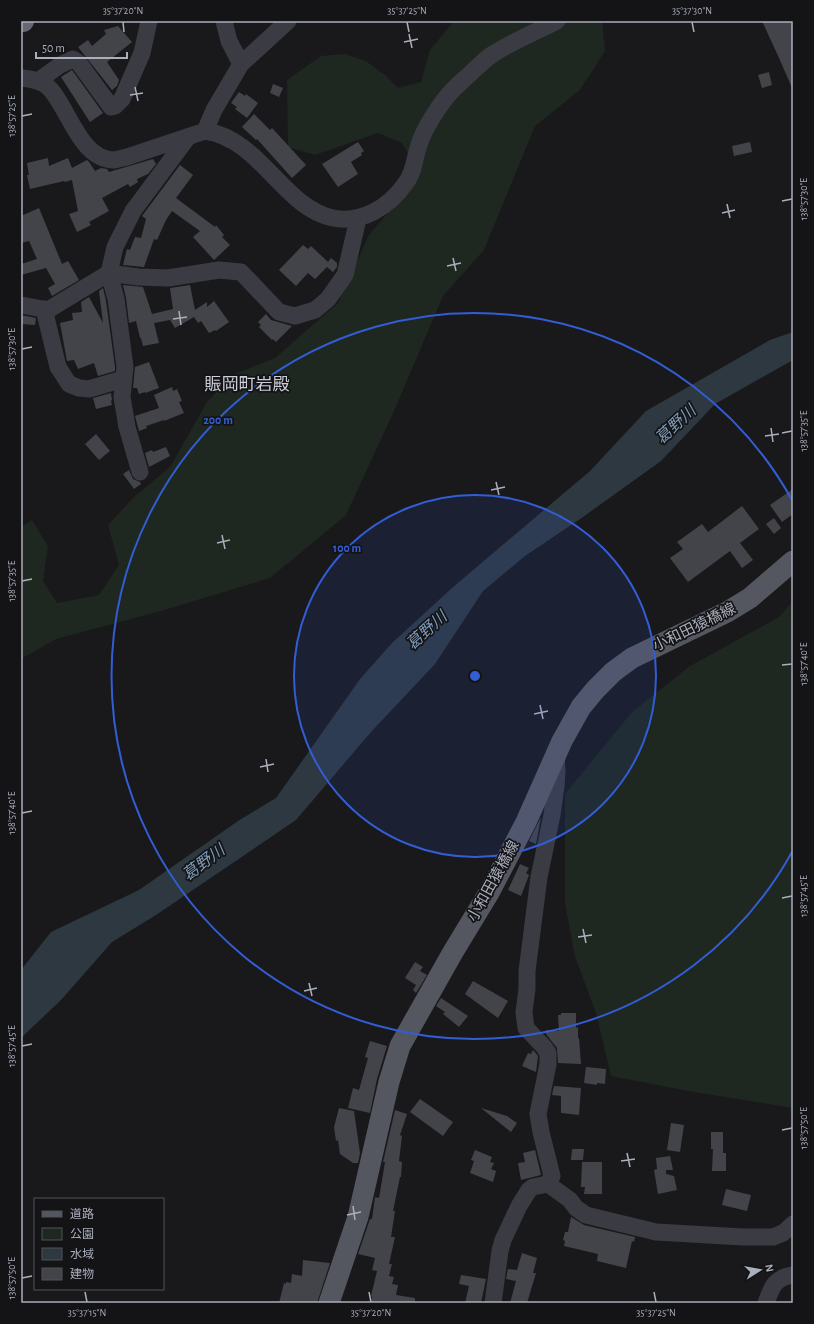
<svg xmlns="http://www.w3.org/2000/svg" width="814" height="1324" viewBox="0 0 814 1324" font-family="'Alegreya Sans','Noto Sans JP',sans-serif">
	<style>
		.green { fill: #1e2720 }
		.water { fill: #2d3841 }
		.building { fill: #434449 }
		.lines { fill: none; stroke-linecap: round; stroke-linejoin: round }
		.minor { stroke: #3b3c43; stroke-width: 17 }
		.major { stroke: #555760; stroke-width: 21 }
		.highway { stroke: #656872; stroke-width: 22 }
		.ticks { fill: none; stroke: #aaafbc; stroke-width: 1.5 }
		.ring { fill: none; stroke: #325dd4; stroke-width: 2 }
		.labels { text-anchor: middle; stroke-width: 3.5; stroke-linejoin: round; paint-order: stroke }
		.street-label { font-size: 15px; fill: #aaafbc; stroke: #141417 }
		.water-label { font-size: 16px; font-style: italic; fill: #7e9cba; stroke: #141417 }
		.quarter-label { font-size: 17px; fill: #ccced8; stroke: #141417 }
		.centre { fill: #325dd4; stroke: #141417; stroke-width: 2 }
		.ring-label { font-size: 12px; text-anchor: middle; font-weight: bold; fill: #325dd4; stroke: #141417; stroke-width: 3.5; stroke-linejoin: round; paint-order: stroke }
		.neatline { fill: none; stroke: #aaafbc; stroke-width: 1.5 }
		.ticks-label { font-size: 10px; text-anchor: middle; fill: #aaafbc }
	</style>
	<rect width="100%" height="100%" fill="#19191c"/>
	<!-- green -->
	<g class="green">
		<polygon points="454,21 602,21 605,51 580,90 535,126 484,250 443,296 394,411 346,515 270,578 161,611 56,639 21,659 21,527 32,520 48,546 43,581 57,603 99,595 119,565 108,525 133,498 170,467 207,402 232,375 275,358 338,303 369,235 420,175 402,143 378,133 315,155 288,147 287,80 321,56 345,54 366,61 385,75 398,88 421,82 430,50"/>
		<polygon points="793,601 793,1108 688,1091 611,1076 596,1013 575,957 565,903 565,794 632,712 690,666 779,617"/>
		<polygon points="792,1197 793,1198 793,1303 791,1303"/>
	</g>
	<!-- water -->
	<polygon class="water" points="793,332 793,360 715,404 661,461 583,517 525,556 483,591 435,664 371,732 296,820 156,915 112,942 61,1000 21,1038 21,970 51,932 139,890 238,821 276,798 360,679 392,643 452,588 590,471 646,411 770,340"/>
	<!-- building -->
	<g class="building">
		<polygon points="762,21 793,21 793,90 779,58"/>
		<polygon points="118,26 132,42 107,62 119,80 117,86 112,90 78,47 88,40 92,46 106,34 104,30"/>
		<polygon points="72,70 103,113 90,122 61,77"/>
		<polygon points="769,72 772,85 762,88 758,75"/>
		<polygon points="273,84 283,88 279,97 270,93"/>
		<polygon points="239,92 245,96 246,94 258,103 247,118 235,109 237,107 231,103"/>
		<polygon points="254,114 270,130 272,128 306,165 292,178 257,139 256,140 242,127"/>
		<polygon points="358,142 364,151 361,153 362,155 351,162 358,174 338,187 322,164"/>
		<polygon points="750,142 752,152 734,156 732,146"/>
		<polygon points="48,158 49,166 68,158 72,168 87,160 89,162 95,171 101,168 107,169 109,172 153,159 156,164 148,174 137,179 138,182 130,187 128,184 102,198 109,211 89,222 91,225 77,232 69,214 78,211 72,180 65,182 64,181 30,189 27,175 29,175 27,163"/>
		<polygon points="180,165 193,175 176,198 215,227 216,225 224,235 222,237 230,245 214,260 193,237 200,231 172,211 166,220 157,240 154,239 144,267 123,265 127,249 130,250 135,237 141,238 146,219 142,216"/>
		<polygon points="39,208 62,264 68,261 79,280 52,296 48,288 55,284 46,268 21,275 21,264 37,259 29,241 21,243 21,216"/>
		<polygon points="303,245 308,249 311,246 328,262 331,258 337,263 337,267 333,272 327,267 315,279 308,273 296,286 279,270"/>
		<polygon points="123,285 143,287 152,314 173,309 170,288 190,285 195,310 207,302 207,307 214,301 229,322 216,331 215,330 209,333 201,321 198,323 194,317 175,328 170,320 154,323 159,343 143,346 141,338 140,338 136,321 129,323 126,298"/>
		<polygon points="103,288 106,301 115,367 115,371 98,376 94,363 78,369 74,360 67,361 60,323 73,320 72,313 82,312 81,302 89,297 103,323 99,291"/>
		<polygon points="266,314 271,320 292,326 276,342 273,339 272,340 259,327 261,325 258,322"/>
		<polygon points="21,315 36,318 35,325 21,324"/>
		<polygon points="149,362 159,388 145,393 145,392 139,394 137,388 133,388 135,367"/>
		<polygon points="172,387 173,391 177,389 182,401 179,402 184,413 164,421 164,420 146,426 147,428 139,431 135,416 159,408 154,395"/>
		<polygon points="111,393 112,400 111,401 112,405 96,409 93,398"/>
		<polygon points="96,434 110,451 99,460 85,444"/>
		<polygon points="166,447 170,456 149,467 145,453 152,450 153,452"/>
		<polygon points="129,470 133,479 140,482 141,484 134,489 123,474"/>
		<polygon points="793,489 793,514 782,522 770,505"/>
		<polygon points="742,506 759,529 740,543 753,560 742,568 730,551 688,582 670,558 683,549 677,542 702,524 708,532"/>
		<polygon points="774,518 781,528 774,534 766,524"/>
		<polygon points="541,817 536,844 529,841"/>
		<polygon points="520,864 529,868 526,873 529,875 521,896 508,890"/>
		<polygon points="415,962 423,967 420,971 427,975 416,993 413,990 416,985 405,978"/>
		<polygon points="473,981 508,1001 498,1018 465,994"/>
		<polygon points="441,998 468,1016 459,1027 443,1014 445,1012 436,1006"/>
		<polygon points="561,1013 576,1013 576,1028 578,1027 578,1038 579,1038 581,1064 558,1063 557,1048 546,1034 546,1030 559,1031 558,1015 561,1015"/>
		<polygon points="370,1041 387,1046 377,1079 370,1113 348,1108 353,1088 359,1090 368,1058 365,1057"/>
		<polygon points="533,1050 538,1056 536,1072 522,1066 528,1053 531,1054"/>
		<polygon points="586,1067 606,1069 605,1084 597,1083 597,1085 584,1083"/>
		<polygon points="554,1086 581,1088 579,1115 561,1113 561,1096 552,1095"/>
		<polygon points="420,1099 453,1122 443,1136 410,1112"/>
		<polygon points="339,1108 354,1111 360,1153 358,1163 353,1163 340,1154 338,1140 336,1141 334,1127"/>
		<polygon points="481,1108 507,1116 517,1123 511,1132"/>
		<polygon points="395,1110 407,1114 400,1135 402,1136 399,1161 402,1162 401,1177 400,1177 393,1211 395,1211 391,1237 395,1237 389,1264 392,1264 389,1276 394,1277 392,1284 398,1285 396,1295 415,1298 415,1303 371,1303 372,1297 371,1296 377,1271 372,1270 375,1258 358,1254 370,1219 372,1219 375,1197 379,1198 385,1162 383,1162"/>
		<polygon points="671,1123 684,1125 680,1152 667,1150"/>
		<polygon points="711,1132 723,1132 723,1153 726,1153 726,1171 712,1171 713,1149 711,1149"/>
		<polygon points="572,1149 584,1149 583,1160 571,1160"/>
		<polygon points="475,1150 492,1157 490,1162 494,1163 491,1169 496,1171 493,1182 470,1173 474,1161 471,1160"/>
		<polygon points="535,1150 541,1175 521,1180 518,1163 525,1162 523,1153"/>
		<polygon points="670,1156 673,1170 666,1170 666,1174 674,1176 677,1190 658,1194 654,1170 657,1169 656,1158"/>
		<polygon points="582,1162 602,1162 602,1194 584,1194 585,1187 581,1187"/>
		<polygon points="726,1189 751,1195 747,1211 722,1205"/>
		<polygon points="571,1217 584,1225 635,1237 634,1242 632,1241 626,1268 597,1261 598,1254 564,1246 565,1241 563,1240 565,1232 568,1232"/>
		<polygon points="522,1253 537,1258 533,1273 536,1273 527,1303 510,1303 516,1281 506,1279 508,1269 517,1270"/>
		<polygon points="303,1260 330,1263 317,1303 279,1303 284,1283 286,1284 286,1282 291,1283 292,1274 302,1276"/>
		<polygon points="461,1275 486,1279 481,1303 465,1303 469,1286 459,1284"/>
	</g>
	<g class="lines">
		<!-- minor -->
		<g class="minor">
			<polyline points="224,21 229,41 241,64"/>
			<path d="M21,78C32,79 44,81 51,90C69,110 81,161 115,160C118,159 123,158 127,157L205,131C261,139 282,207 333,218C361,224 389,207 405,184C415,172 414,158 419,145C423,130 440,104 450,93C457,85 466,78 474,70C480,65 486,58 493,54C513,41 536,32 557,21"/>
			<polyline points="38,81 60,65 73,59 79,63 111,107 115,106 122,99 142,53 149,21"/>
			<polyline points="205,131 214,110 241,64 288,21"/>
			<polyline points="21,305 48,310 109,273 138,277 168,278 219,270 241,272 279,312 295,316 315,310 328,299 345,275 358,219"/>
			<polyline points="44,309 58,367 69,384 79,388 89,389 123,379"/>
			<polyline points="140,472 127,427 122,397 125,367 116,299 109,273 115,247 133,211 188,137"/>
			<polyline points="548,1184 570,1200 576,1208 586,1215 656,1232 743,1237 773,1237 783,1233 793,1224"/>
			<polyline points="493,1303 500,1251 503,1240 519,1206 529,1190 533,1187 548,1184 552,1176 541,1132 538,1114 548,1064 548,1053 544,1047 526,1028 524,1012 527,989 527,971 539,877 552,815 556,786 557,771 556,757"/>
			<path d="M766,1303C772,1287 774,1278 793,1275"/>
		</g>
		<!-- major -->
		<polyline class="major" points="329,1303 358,1217 389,1082 400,1046 453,952 490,891 526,822 562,741 581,707 595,690 613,672 632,658 727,612 750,598 793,561"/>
		<!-- highway -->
		<polyline class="highway" points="21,21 23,21"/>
	</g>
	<!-- ticks -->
	<path class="ticks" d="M123,22L124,32M407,22L409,32M692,22L694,32M409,34L412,48M404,42L418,39M135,87L138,101M130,95L143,93M22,116L32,114M782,201L792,199M727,204L730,218M722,213L735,210M453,258L456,271M447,266L461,263M179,311L181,325M173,319L187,317M22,349L32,347M771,428L773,442M782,433L792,431M765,436L779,434M496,482L499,495M491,490L505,487M222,535L225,549M217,543L230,540M22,581L32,579M782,665L792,664M540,705L543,719M534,714L548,711M266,759L268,772M260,767L274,764M22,813L32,811M782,898L792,896M583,929L586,943M578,937L592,935M309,983L312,996M304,991L317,988M22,1046L32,1044M782,1130L792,1128M627,1153L630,1167M621,1161L635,1159M353,1206L355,1220M347,1215L361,1212M22,1278L32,1276M85,1292L87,1302M369,1292L371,1302M654,1292L656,1302"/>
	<!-- distance rings -->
	<circle cx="475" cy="676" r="181" fill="#325dd4" fill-opacity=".12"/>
	<g class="ring">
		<circle cx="475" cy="676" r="181"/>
		<path d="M792 852A363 363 0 1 1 792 500"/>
	</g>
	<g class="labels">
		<!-- street labels -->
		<g class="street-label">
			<text transform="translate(694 627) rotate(-26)" y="5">小和田猿橋線</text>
			<text transform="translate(493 881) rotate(-61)" y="5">小和田猿橋線</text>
		</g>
		<!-- water labels -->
		<g class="water-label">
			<text transform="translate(675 424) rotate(-43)" y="6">葛野川</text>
			<text transform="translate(426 630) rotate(-42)" y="6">葛野川</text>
			<text transform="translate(203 862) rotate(-37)" y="6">葛野川</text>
		</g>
		<!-- quarter labels -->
		<g class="quarter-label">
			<text x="247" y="390">賑岡町岩殿</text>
		</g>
	</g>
	<circle cx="475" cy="676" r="6" class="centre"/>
	<g class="ring-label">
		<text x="218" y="424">200 m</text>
		<text x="347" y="552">100 m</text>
	</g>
	<!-- border -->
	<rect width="814" height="1324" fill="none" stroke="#141417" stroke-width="44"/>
	<!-- legend -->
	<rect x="34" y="1198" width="130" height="92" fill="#141417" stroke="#505259"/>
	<rect x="42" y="1211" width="20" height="6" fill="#555760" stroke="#505259"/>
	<text x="70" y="1218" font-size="12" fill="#aaafbc">道路</text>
	<rect x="42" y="1228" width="20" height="12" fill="#1e2720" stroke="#505259"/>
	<text x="70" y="1238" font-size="12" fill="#aaafbc">公園</text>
	<rect x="42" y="1248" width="20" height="12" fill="#2d3841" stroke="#505259"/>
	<text x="70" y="1258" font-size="12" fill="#aaafbc">水域</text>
	<rect x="42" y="1268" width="20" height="12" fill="#434449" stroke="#505259"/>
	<text x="70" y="1278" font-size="12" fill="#aaafbc">建物</text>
	<!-- north arrow -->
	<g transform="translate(760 1270) rotate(79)" stroke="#141417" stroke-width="3" paint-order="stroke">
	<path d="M0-3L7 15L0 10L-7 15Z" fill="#aaafbc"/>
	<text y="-6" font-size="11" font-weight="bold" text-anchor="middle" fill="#aaafbc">N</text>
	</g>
	<!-- scale -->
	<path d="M36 52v6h91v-6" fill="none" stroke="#aaafbc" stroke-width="2"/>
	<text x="42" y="52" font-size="12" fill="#aaafbc" stroke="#141417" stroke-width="3" paint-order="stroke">50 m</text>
	<rect x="22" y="22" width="770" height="1280" class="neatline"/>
	<g class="ticks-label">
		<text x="123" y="14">35°37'20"N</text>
		<text x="407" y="14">35°37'25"N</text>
		<text x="692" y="14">35°37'30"N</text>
		<text transform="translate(11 116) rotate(-90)" y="4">138°57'25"E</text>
		<text transform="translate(803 199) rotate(-90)" y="4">138°57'30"E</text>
		<text transform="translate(11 349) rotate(-90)" y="4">138°57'30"E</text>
		<text transform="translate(803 431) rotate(-90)" y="4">138°57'35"E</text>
		<text transform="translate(11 581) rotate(-90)" y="4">138°57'35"E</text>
		<text transform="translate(803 664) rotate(-90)" y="4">138°57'40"E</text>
		<text transform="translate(11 813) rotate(-90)" y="4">138°57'40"E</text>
		<text transform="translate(803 896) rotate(-90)" y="4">138°57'45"E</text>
		<text transform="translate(11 1046) rotate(-90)" y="4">138°57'45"E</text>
		<text transform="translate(803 1128) rotate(-90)" y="4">138°57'50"E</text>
		<text transform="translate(11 1278) rotate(-90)" y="4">138°57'50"E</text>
		<text x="87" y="1316">35°37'15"N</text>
		<text x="371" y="1316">35°37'20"N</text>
		<text x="656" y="1316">35°37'25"N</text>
	</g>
</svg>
